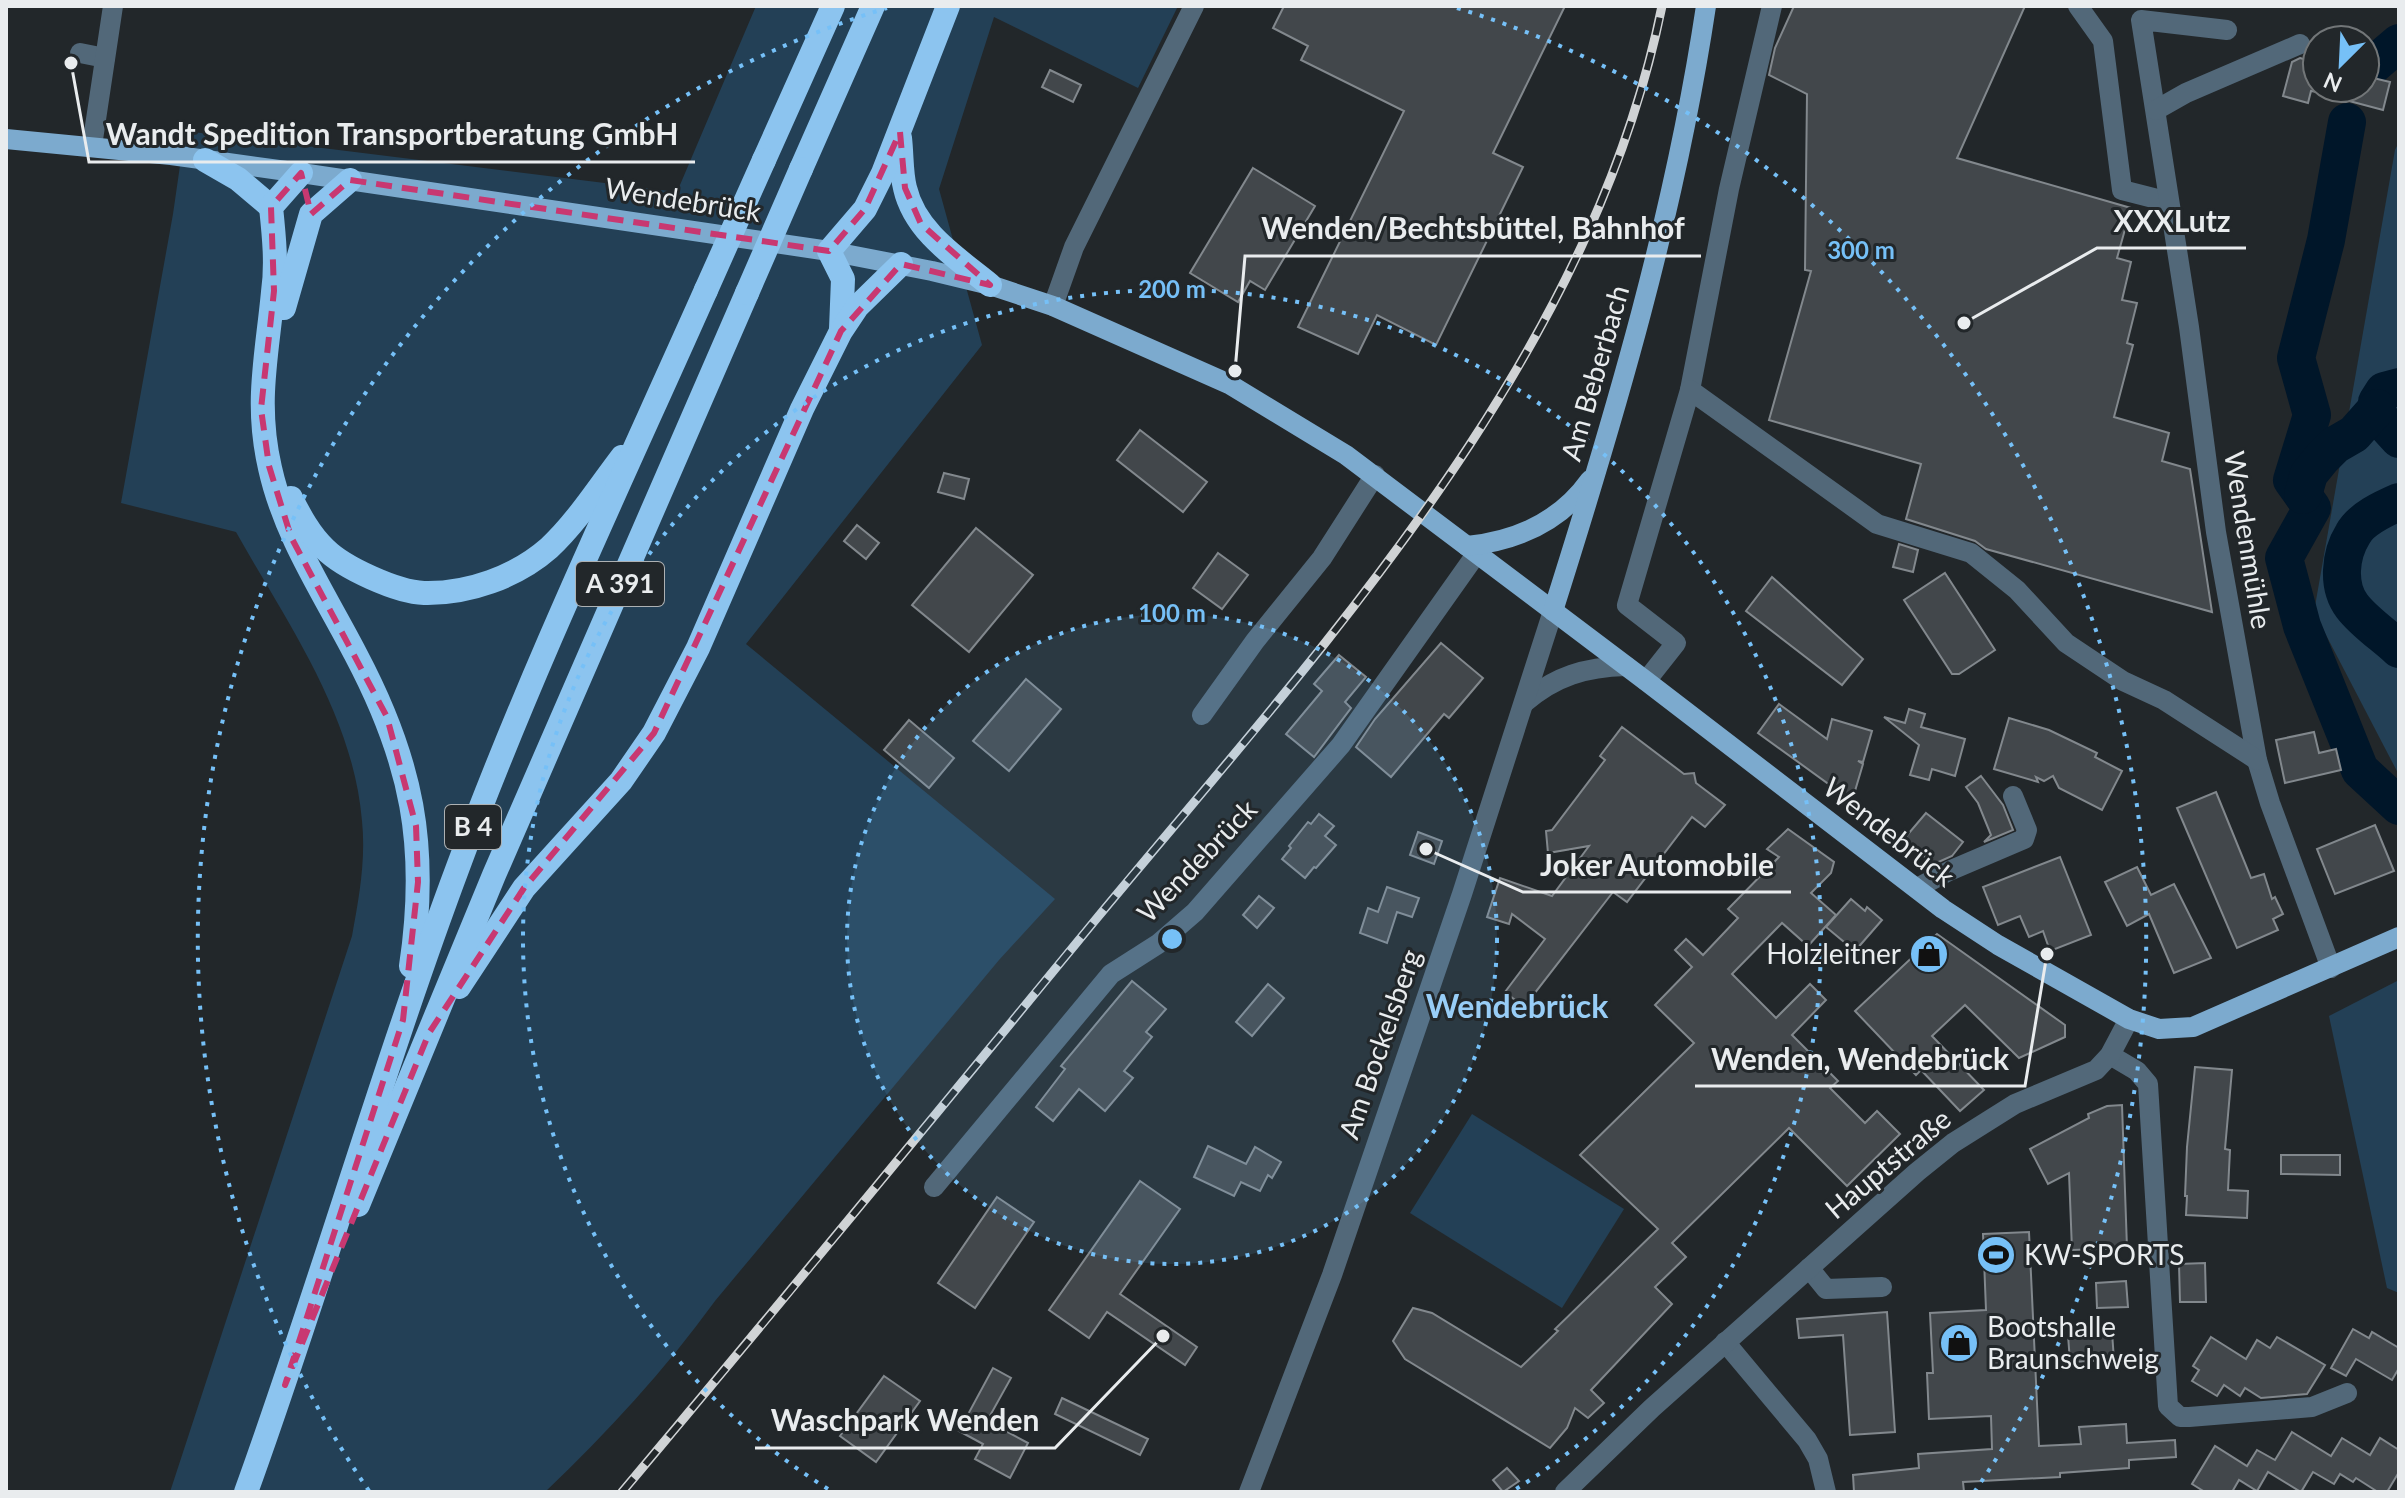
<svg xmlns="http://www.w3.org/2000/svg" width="2405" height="1498" viewBox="0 0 2405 1498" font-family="Lato,sans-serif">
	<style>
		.green { fill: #234056 }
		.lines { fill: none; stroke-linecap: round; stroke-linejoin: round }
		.river { stroke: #001629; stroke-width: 38 }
		.building { fill: #42474b; stroke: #82888d; stroke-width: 2 }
		.minor { stroke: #526879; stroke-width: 20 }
		.major { stroke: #7caace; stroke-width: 20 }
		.highway { stroke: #8cc4ef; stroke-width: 24 }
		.rail-casing { stroke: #d0d3d5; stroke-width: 9 }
		.rail { stroke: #22272a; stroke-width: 6; stroke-dasharray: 18; stroke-linecap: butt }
		.highway-bridge { stroke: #8cc4ef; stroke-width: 24 }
		.marked { fill: none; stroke: #c83871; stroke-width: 6; stroke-dasharray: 16 10; stroke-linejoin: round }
		.ring { fill: none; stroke: #76c0f7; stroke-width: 4; stroke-dasharray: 4 8 }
		.labels { text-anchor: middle; stroke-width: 6; stroke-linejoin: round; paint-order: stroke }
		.shield { fill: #22272a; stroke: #adb1b3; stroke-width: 2 }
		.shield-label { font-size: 26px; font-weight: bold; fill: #e9ecee }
		.street-label { font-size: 28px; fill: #e9ecee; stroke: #22272a }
		.poi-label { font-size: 28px; fill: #e9ecee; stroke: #22272a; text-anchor: start }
		.quarter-label { font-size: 32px; font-weight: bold; fill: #98cdf6; stroke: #22272a }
		.centre { fill: #76c0f7; stroke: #22272a; stroke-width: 4 }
		.ring-label { font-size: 24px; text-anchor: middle; font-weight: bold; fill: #76c0f7; stroke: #22272a; stroke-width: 6; stroke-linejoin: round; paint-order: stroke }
		.leader { fill: none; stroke: #e9ecee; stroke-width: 3 }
		.callout-dot { fill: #e9ecee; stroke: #22272a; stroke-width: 3 }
		.callout-label { font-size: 30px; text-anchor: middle; font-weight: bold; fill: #e9ecee; stroke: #22272a; stroke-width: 6; stroke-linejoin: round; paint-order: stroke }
	</style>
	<rect width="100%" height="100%" fill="#22272a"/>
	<!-- green -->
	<g class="green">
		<path d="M756,6H1178L1138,88L994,17L939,189L982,345L746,644L1055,899L999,960L715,1301C665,1370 607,1433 545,1492H170L352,936C359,898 366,860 362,821C353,714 287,623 236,532L121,503L173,214L185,131L677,192Z"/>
		<polygon points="2399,142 2399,775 2314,612 2395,150"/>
		<polygon points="2399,980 2399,1293 2387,1288 2329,1016"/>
		<polygon points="1472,1114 1624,1209 1562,1308 1410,1213"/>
	</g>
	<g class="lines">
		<!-- river -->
		<g class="river">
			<polyline points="2365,72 2399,43"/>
			<polyline points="2347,122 2326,240 2296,358 2312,415 2292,480 2312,508 2284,558 2302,626 2360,770 2399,806"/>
			<polyline points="2399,387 2384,391 2377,402 2377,415 2399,439"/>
			<polyline points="2303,495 2309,474 2322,458 2335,445 2354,434 2377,408"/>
			<path d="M2399,502C2383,509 2361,519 2353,534C2340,555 2337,586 2352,606C2364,622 2384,635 2399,649"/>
		</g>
	</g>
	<!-- building -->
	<g class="building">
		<polygon points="1284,6 1565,6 1493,153 1523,167 1436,345 1377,315 1358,354 1298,327 1404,111 1301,60 1308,46 1273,28"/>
		<polygon points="1794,6 2025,6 1957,158 2131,208 2117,258 2131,262 2122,300 2137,303 2127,343 2133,345 2114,417 2169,433 2162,461 2190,469 2212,612 1986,549 1975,541 1906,519 1921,464 1769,420 1811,271 1805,270 1807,94 1769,75 1775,48"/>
		<polygon points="2300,58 2317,63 2317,92 2311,91 2308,103 2283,96 2292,62"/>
		<polygon points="1050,70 1081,85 1073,102 1042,87"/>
		<polygon points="2365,76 2390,82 2383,110 2323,94 2324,88 2365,88"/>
		<polygon points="1253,168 1315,206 1265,290 1250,281 1238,302 1190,273"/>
		<polygon points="1140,430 1207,482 1183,512 1117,460"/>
		<polygon points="944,473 969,479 964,499 938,492"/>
		<polygon points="857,525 879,543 866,559 844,541"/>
		<polygon points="976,528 1033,575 969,652 912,605"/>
		<polygon points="1899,544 1918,550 1913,572 1893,567"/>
		<polygon points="1218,553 1248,575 1222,609 1193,588"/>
		<polygon points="1945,573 1995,650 1959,674 1952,674 1904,600"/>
		<polygon points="1772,577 1863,659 1842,685 1746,611"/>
		<polygon points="1441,643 1483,678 1449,718 1444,714 1391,777 1356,747 1375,719"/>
		<polygon points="1339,655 1366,677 1345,702 1351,708 1314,757 1286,734 1322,691 1314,684"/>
		<polygon points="1026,679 1061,709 1009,771 973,741"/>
		<polygon points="1779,704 1827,739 1832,719 1872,731 1863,762 1858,761 1863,764 1852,801 1758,733"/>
		<polygon points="1909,709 1925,714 1921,727 1965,739 1955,776 1932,769 1929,780 1910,775 1919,745 1884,717 1905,723"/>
		<polygon points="2009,718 2049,730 2097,753 2095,757 2122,771 2102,810 2059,788 2053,776 2044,781 2036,777 2038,782 1994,769"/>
		<polygon points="909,720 954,758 929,788 884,750"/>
		<polygon points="1622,727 1684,774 1694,773 1696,783 1725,805 1705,827 1692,817 1627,902 1613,892 1524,1007 1505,992 1545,939 1512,914 1509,924 1487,917 1500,878 1552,896 1589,846 1548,853 1546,831 1552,830 1605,760 1600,756"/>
		<polygon points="2314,732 2319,753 2336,749 2341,770 2285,783 2276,740"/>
		<polygon points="1981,776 2003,805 2013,830 1984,842 1991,835 1978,803 1966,787"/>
		<polygon points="2216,792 2251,878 2264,874 2272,899 2275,897 2283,914 2273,919 2278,930 2237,948 2177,808"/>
		<polygon points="1926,813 1963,842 1952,856 1934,864 1903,840"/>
		<polygon points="1319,814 1334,826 1325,836 1336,845 1316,868 1314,867 1305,878 1282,859 1291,848 1289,846 1308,822 1311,824"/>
		<polygon points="2375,825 2394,871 2335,894 2317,849"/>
		<polygon points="1788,829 1834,862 1831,873 1811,893 1836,915 1808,946 1782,923 1732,974 1776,1018 1810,984 1826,1000 1792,1035 1838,1081 1830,1088 1865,1123 1877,1111 1900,1134 1847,1186 1789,1128 1672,1243 1686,1257 1655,1287 1672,1304 1591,1390 1604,1403 1588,1418 1575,1408 1567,1428 1550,1448 1405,1359 1393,1341 1413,1308 1432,1313 1521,1367 1558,1331 1555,1329 1658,1229 1580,1155 1694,1043 1655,1005 1692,967 1675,950 1686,939 1703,955 1738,918 1728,909 1779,857 1767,849"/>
		<polygon points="1418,832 1442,841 1434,864 1410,855"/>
		<polygon points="2060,857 2091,935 2050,951 2043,931 2029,937 2020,916 1998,925 1983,887"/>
		<polygon points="2137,867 2151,895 2174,884 2211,958 2174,973 2149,914 2127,926 2105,882"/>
		<polygon points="1387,887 1419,898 1412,917 1397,912 1387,943 1360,933 1368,908 1378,912"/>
		<polygon points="1259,896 1274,908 1257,928 1243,915"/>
		<polygon points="1851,899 1865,911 1867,907 1882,920 1855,951 1826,927"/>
		<polygon points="1937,934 2065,1025 2065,1037 2019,1058 1965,1005 1932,1036 1984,1090 1960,1111 1921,1070 1916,1075 1855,1011"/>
		<polygon points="1132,981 1166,1009 1146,1032 1152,1037 1124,1071 1133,1078 1105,1111 1079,1089 1053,1121 1036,1107 1065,1069 1061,1066"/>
		<polygon points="1268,984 1284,998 1252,1036 1236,1022"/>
		<polygon points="2195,1067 2232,1070 2225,1149 2230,1150 2228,1190 2248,1191 2247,1218 2186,1215 2187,1196 2185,1196 2187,1147"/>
		<polygon points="2122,1105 2127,1248 2072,1250 2069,1173 2048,1184 2030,1149 2089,1118 2088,1114 2107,1106"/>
		<polygon points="1208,1146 1246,1164 1255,1147 1281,1162 1272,1178 1268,1175 1260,1191 1241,1182 1234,1196 1194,1177"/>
		<polygon points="2281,1155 2340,1155 2340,1175 2281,1174"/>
		<polygon points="1140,1181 1180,1209 1120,1294 1197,1347 1185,1365 1107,1312 1089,1338 1049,1310"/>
		<polygon points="997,1197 1034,1222 975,1308 938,1283"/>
		<polygon points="2029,1232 2039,1446 2081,1444 2079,1427 2126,1424 2127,1443 2175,1440 2176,1457 2129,1460 2129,1468 2060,1473 2060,1477 1963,1482 1964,1492 1854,1492 1853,1475 1919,1468 1918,1454 1992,1449 1991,1416 1929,1419 1927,1373 1933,1373 1930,1313 1986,1310 1983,1234"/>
		<polygon points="2205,1263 2206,1302 2180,1302 2179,1264"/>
		<polygon points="2126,1281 2128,1307 2097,1308 2096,1283"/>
		<polygon points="1887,1312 1895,1432 1850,1435 1843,1335 1799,1338 1797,1319"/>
		<polygon points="2353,1329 2369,1338 2372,1332 2399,1348 2399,1368 2392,1380 2356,1359 2346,1376 2331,1368"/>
		<polygon points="2112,1332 2114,1360 2070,1362 2068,1335"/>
		<polygon points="2211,1337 2246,1359 2257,1340 2270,1348 2277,1337 2325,1365 2307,1394 2261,1398 2245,1388 2240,1396 2224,1385 2217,1396 2192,1381 2199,1370 2193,1366"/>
		<polygon points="993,1368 1011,1378 987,1421 1028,1443 1010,1478 975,1459 983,1444 959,1431"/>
		<polygon points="884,1376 920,1401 876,1462 840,1436"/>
		<polygon points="1062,1398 1148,1439 1140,1455 1055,1414"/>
		<polygon points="2292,1432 2331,1456 2342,1438 2370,1455 2380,1438 2399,1450 2399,1472 2387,1492 2378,1492 2356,1478 2353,1482 2340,1474 2334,1484 2313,1472 2301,1492 2268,1472 2257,1491 2239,1480 2232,1492 2205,1492 2192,1484 2215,1446 2247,1466 2257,1450 2275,1460"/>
		<polygon points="1507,1468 1519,1481 1503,1492 1493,1480"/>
	</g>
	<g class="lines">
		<!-- minor -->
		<g class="minor">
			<polyline points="2078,6 2103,41 2122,190 2169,202"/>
			<polyline points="2227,30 2141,20 2189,327 2216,532 2257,760 2270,803 2331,968"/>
			<polyline points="80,53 105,58"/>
			<polyline points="2156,110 2186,93 2300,44"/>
			<polyline points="92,146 113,6"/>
			<polyline points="1053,306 1074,247 1194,6"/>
			<polyline points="1690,390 1729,189 1772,6"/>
			<polyline points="1646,681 1676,643 1627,605 1690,390 1877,524 1971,553 2017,590 2066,643 2123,681 2164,700 2257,760"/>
			<path d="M1524,703C1555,676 1586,667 1626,666"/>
			<polyline points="1202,715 1255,641 1322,558 1375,475"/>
			<polyline points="1917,888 1949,871 2024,839 2027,830 2013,796"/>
			<polyline points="2110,1055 2137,1071 2148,1084 2168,1406 2180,1417 2189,1417 2312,1407 2347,1393"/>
			<polyline points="934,1187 1111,974 1158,944 1195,912 1341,745 1477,553"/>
			<polyline points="1809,1268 1826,1289 1882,1287"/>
			<polyline points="1725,1342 1807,1440 1818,1459 1826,1492"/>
			<polyline points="1249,1492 1332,1275 1462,894 1553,611"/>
			<polyline points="1565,1492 1652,1408 1917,1172 1953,1143 2015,1104 2096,1070 2110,1055 2129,1019"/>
		</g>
		<!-- major -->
		<g class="major">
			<polyline points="6,139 171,155 301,173 829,251 932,271 990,285 1053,306 1229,384 1346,455 1646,681 1943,909 1998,945 2129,1019 2159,1029 2193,1027 2399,937"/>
			<path d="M1467,546C1517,541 1560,522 1590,480"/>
			<path d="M1553,611C1616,412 1675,213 1706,6"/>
		</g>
		<!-- highway -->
		<g class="highway">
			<path d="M900,138C902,155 901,173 905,188C915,232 957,258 990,285"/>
			<polyline points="205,160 238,179 271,207"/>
			<polyline points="764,160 833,6"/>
			<polyline points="801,169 873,6"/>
			<path d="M301,173L271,207C274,236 277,264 273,292C267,356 255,403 270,468C285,536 324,593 356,655C412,761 429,846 411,966"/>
			<polyline points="284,308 311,214 350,180"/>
			<polyline points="841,329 843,279 829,251 865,209 883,173 948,6"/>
			<path d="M291,498C300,516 310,535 325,549C344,568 397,592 424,593C468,594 516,577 549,548C577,522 599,487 622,457"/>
			<polyline points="459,987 524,888 621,781 654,733 698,648 802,409 841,331 857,307 901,264"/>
			<polyline points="358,1205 494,875 747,293"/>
			<path d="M246,1492C321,1285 381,1073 458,867C531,670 621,481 706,290"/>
		</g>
		<!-- rail casing -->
		<g class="rail-casing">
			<path id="rail" d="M622,1492C782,1302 939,1110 1097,918C1321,648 1590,361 1662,6"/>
		</g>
		<!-- rail -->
		<use href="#rail" class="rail"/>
		<!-- highway-bridge -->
		<g class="highway-bridge">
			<polyline points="706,290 764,160"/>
			<polyline points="747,293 801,169"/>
		</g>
	</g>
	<!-- marked area -->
	<path class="marked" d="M900,132L905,188L921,224L990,285L901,264L841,331L654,733L524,888L429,1033L285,1385L403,1020L418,882L416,826L387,717L291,537L269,466L261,409L274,291L271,207L301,173L311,214L350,180L829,251L865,209Z"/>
	<!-- distance rings -->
	<circle cx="1172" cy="939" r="325" fill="#76c0f7" fill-opacity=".12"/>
	<g class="ring">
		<circle cx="1172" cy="939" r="325"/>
		<path d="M828 1489A649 649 0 1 1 1516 1489"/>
		<path d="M369 1491A974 974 0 0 1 887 8M1457 8A974 974 0 0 1 1975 1491"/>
	</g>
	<!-- icons -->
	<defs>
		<g id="shop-disc" transform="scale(2)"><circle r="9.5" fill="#76c0f7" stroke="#22272a"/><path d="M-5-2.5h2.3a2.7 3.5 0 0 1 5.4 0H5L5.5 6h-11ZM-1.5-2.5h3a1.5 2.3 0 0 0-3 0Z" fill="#111"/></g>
		<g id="stadium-disc" transform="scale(2)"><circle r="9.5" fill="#76c0f7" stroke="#22272a"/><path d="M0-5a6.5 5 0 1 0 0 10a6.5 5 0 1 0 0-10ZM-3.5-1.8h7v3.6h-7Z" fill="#111"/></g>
	</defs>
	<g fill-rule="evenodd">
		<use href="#shop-disc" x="1929" y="954"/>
		<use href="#stadium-disc" x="1996" y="1255"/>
		<use href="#shop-disc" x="1959" y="1343"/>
	</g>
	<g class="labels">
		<!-- shield labels -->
		<g class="shield">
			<rect x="576" y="562" width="88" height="44" rx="6"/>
			<rect x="445" y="805" width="56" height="44" rx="6"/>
		</g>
		<g class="shield-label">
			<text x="620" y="593">A 391</text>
			<text x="473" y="836">B 4</text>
		</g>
		<!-- street labels -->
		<g class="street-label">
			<text transform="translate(683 200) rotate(9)" y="10">Wendebrück</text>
			<text transform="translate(1595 373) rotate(-74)" y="10">Am Beberbach</text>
			<text transform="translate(2248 540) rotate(81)" y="10">Wendenmühle</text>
			<text transform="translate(1889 832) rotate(38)" y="10">Wendebrück</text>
			<text transform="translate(1197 861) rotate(-46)" y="10">Wendebrück</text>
			<text transform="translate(1380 1044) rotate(-71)" y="10">Am Bockelsberg</text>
			<text transform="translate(1888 1164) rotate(-40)" y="10">Hauptstraße</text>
		</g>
		<!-- poi labels -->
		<g class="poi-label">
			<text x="1901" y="964" text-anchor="end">Holzleitner</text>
			<text x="2024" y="1265">KW-SPORTS</text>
			<text x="1987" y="1337">Bootshalle<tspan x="1987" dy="32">Braunschweig</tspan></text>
		</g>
		<!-- quarter labels -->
		<g class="quarter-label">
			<text x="1517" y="1018">Wendebrück</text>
		</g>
	</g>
	<circle cx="1172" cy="939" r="12" class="centre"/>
	<g class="ring-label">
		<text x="1861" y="259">300 m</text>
		<text x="1172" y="298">200 m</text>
		<text x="1172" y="622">100 m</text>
	</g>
	<!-- callouts -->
	<path class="leader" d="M71 63L89 162H695M1964 323L2097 248H2246M1235 371L1245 256H1701M1426 849L1523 892H1791M2047 954L2025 1086H1695M1163 1336L1055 1448H755"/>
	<g class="callout-dot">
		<circle cx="71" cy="63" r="8"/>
		<circle cx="1964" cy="323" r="8"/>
		<circle cx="1235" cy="371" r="8"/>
		<circle cx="1426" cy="849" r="8"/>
		<circle cx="2047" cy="954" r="8"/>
		<circle cx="1163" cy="1336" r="8"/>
	</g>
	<g class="callout-label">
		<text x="392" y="145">Wandt Spedition Transportberatung GmbH</text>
		<text x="2172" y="232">XXXLutz</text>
		<text x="1473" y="239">Wenden/Bechtsbüttel, Bahnhof</text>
		<text x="1657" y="876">Joker Automobile</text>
		<text x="1860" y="1070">Wenden, Wendebrück</text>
		<text x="905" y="1431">Waschpark Wenden</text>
	</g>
	<!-- border -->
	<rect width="2405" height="1498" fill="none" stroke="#e9ecee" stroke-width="16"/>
	<!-- north arrow -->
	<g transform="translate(2341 64) rotate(204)"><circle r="38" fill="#22272a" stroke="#727678" stroke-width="2"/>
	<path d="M0-6L14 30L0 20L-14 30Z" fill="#76c0f7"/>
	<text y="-12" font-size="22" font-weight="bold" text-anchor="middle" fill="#e9ecee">N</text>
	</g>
</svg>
